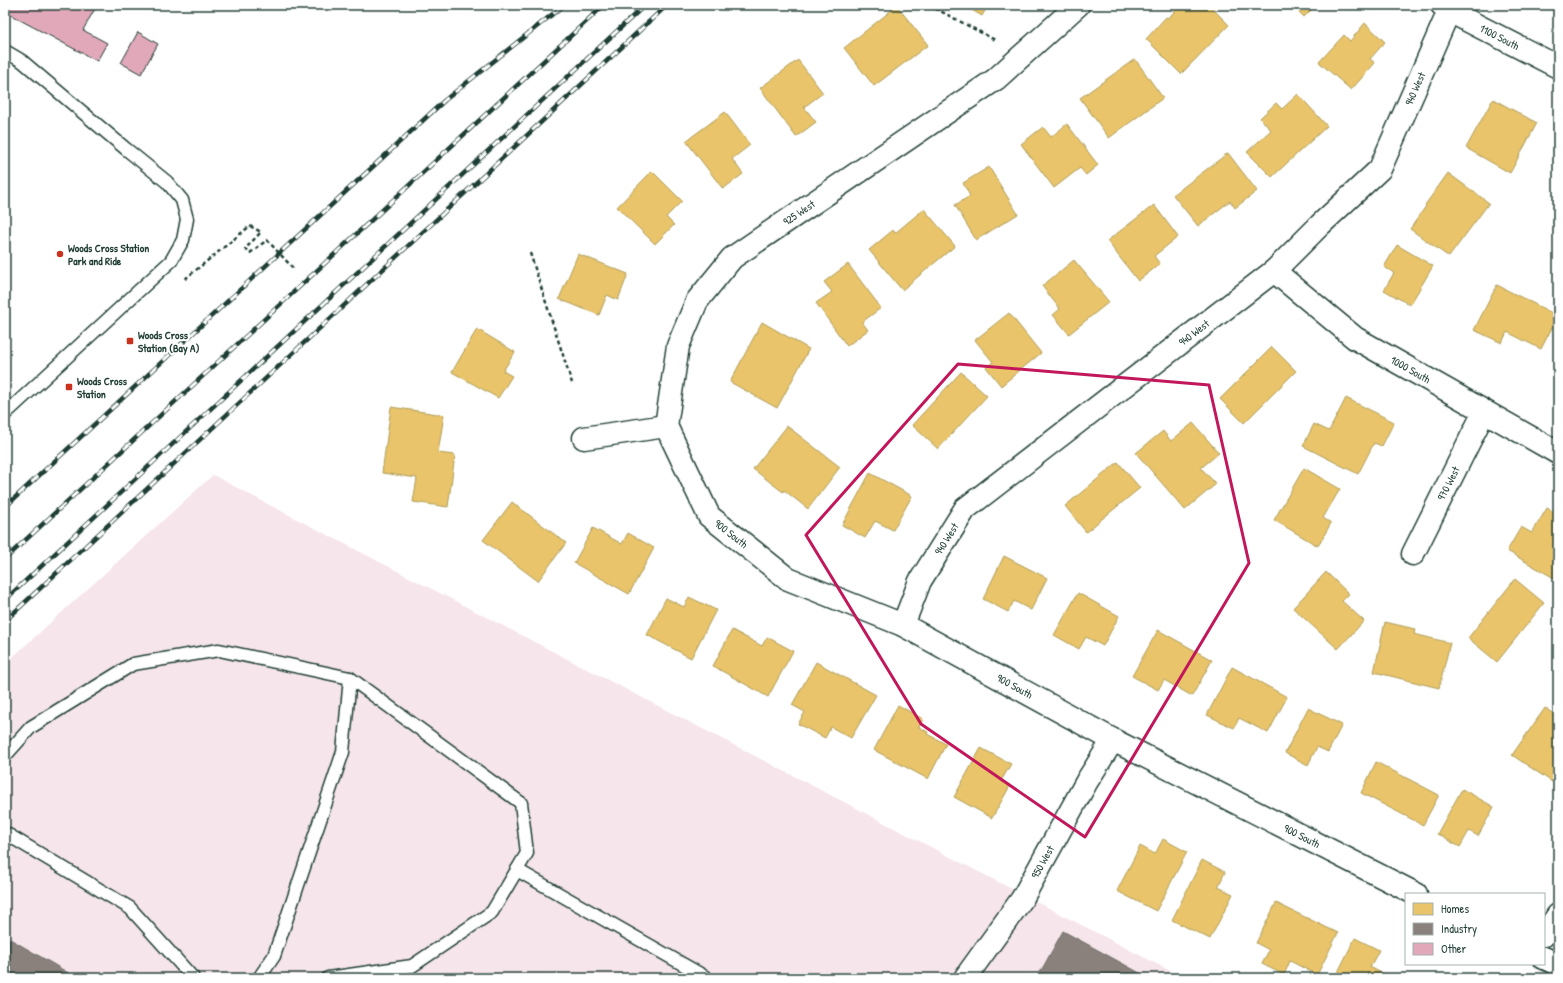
<svg xmlns="http://www.w3.org/2000/svg" width="1563" height="983" viewBox="0 0 1563 983" font-family="'Patrick Hand',sans-serif">
	<style>
		.built { fill: #f6e5ea }
		.homes { fill: #e9c46a; stroke: #ac9c5a }
		.industry { fill: #8a817c; stroke: #6a6d66 }
		.building { fill: #e1a8ba; stroke: #1f3d34 }
		.lines { fill: none; stroke-linecap: round; stroke-linejoin: round }
		.lane-casing { stroke: #1f3d34; stroke-width: 15 }
		.street-casing { stroke: #1f3d34; stroke-width: 25 }
		.path { stroke: #1f3d34; stroke-width: 2.5; stroke-dasharray: 4 3; stroke-linecap: butt }
		.lane { stroke: #fff; stroke-width: 12 }
		.street { stroke: #fff; stroke-width: 22 }
		.rail-casing { stroke: #1f3d34; stroke-width: 4.5 }
		.rail { stroke: #fff; stroke-width: 3; stroke-dasharray: 9; stroke-linecap: butt }
		.marked { fill: none; stroke: #c2185b; stroke-width: 3; stroke-linejoin: round }
		.poi-dot { fill: #c8321e; stroke: #fff; stroke-width: 1.5 }
		.labels { text-anchor: middle; stroke-width: 4; stroke-linejoin: round; paint-order: stroke }
		.street-label { font-size: 11px; fill: #1f3d34; stroke: #fff }
		.poi-label { font-size: 11px; font-weight: bold; fill: #1f3d34; stroke: #fff; text-anchor: start }
	</style>
	<rect width="100%" height="100%" fill="#fff"/>
	<filter id="ink" filterUnits="userSpaceOnUse"><feTurbulence type="fractalNoise" baseFrequency=".025" numOctaves="2"/><feDisplacementMap in="SourceGraphic" scale="8" xChannelSelector="R" yChannelSelector="G"/><feConvolveMatrix kernelMatrix="1 2 1 2 8 2 1 2 1" color-interpolation-filters="sRGB"/></filter>
	<g filter="url(#ink)">
		<!-- built -->
		<polygon class="built" points="213,475 260,500 1184,978 5,978 5,664"/>
		<!-- homes -->
		<g class="homes">
			<polygon points="963,5 988,5 982,16"/>
			<polygon points="1181,5 1209,5 1229,25 1181,74 1146,39 1166,17 1168,18"/>
			<polygon points="1292,5 1316,5 1304,17"/>
			<polygon points="897,6 928,45 874,86 844,48"/>
			<polygon points="1365,23 1385,42 1370,59 1375,63 1351,90 1319,62 1344,35 1350,41"/>
			<polygon points="1135,59 1163,98 1109,138 1080,98"/>
			<polygon points="798,60 823,93 804,107 816,122 796,137 760,88"/>
			<polygon points="1298,94 1327,126 1272,177 1247,152 1271,130 1260,118 1276,103 1282,109"/>
			<polygon points="1493,99 1537,123 1510,173 1466,148"/>
			<polygon points="725,112 750,145 732,159 743,174 723,189 686,141"/>
			<polygon points="1067,124 1098,165 1086,175 1080,168 1054,188 1021,144 1043,127 1051,137"/>
			<polygon points="1228,153 1257,191 1235,208 1230,201 1198,226 1173,195"/>
			<polygon points="989,167 1018,214 976,240 955,205 970,196 963,183"/>
			<polygon points="652,171 682,201 666,217 674,225 655,244 617,207"/>
			<polygon points="1448,173 1489,203 1449,257 1410,229 1426,206 1425,205"/>
			<polygon points="1154,205 1178,237 1154,256 1160,264 1138,281 1107,241"/>
			<polygon points="924,209 955,246 902,290 869,250 893,230 895,233"/>
			<polygon points="1397,245 1433,266 1410,305 1384,290 1394,273 1384,267"/>
			<polygon points="578,254 628,274 618,300 607,295 599,315 559,299"/>
			<polygon points="1074,260 1109,302 1069,334 1053,315 1060,309 1042,286"/>
			<polygon points="848,264 881,308 862,322 868,330 847,346 816,303 832,292 824,282"/>
			<polygon points="1497,285 1558,316 1541,349 1507,332 1502,343 1474,330"/>
			<polygon points="1009,313 1041,353 1001,386 986,367 993,362 975,340"/>
			<polygon points="762,322 809,349 777,408 730,382"/>
			<polygon points="477,329 515,352 503,371 512,376 498,398 452,372"/>
			<polygon points="1272,347 1296,371 1244,423 1220,399"/>
			<polygon points="961,372 987,396 938,449 912,425"/>
			<polygon points="1346,398 1394,422 1382,446 1374,443 1358,474 1303,446 1314,424 1329,431"/>
			<polygon points="391,407 444,415 438,453 455,455 448,507 413,502 417,478 382,473"/>
			<polygon points="1193,423 1219,453 1201,468 1216,484 1185,510 1136,453 1163,431 1171,441"/>
			<polygon points="787,426 840,467 808,509 784,490 783,492 753,469"/>
			<polygon points="1118,462 1140,488 1086,532 1065,506"/>
			<polygon points="1304,468 1340,489 1323,518 1331,523 1318,546 1274,520"/>
			<polygon points="870,473 912,496 893,530 875,521 865,538 842,525"/>
			<polygon points="512,502 566,543 538,581 483,540"/>
			<polygon points="1547,508 1558,514 1558,571 1554,578 1507,551 1521,527 1532,533"/>
			<polygon points="593,528 622,544 628,533 654,548 629,594 574,563"/>
			<polygon points="1004,556 1047,578 1031,610 1014,601 1008,612 983,599"/>
			<polygon points="1326,572 1349,594 1342,601 1364,621 1338,649 1293,608"/>
			<polygon points="1515,579 1544,603 1497,662 1468,638"/>
			<polygon points="1078,593 1119,616 1103,646 1086,637 1079,649 1054,635"/>
			<polygon points="689,597 716,610 691,658 647,635 666,598 684,607"/>
			<polygon points="1385,622 1415,629 1414,634 1450,643 1439,688 1374,672"/>
			<polygon points="732,630 762,646 767,637 793,651 768,697 713,666"/>
			<polygon points="1158,630 1212,660 1192,696 1164,680 1158,690 1132,676"/>
			<polygon points="816,662 876,695 851,738 831,727 825,738 798,724 805,712 792,705"/>
			<polygon points="1232,667 1287,697 1268,733 1239,718 1234,728 1207,715"/>
			<polygon points="898,705 923,719 919,727 928,732 927,734 946,744 928,779 874,750"/>
			<polygon points="1308,708 1342,725 1328,752 1317,747 1308,765 1285,753"/>
			<polygon points="1545,708 1558,717 1558,780 1555,784 1512,755"/>
			<polygon points="981,748 1011,764 1001,781 1010,786 992,818 954,797"/>
			<polygon points="1376,762 1439,795 1423,825 1361,793"/>
			<polygon points="1462,789 1494,807 1478,836 1469,831 1460,847 1437,834"/>
			<polygon points="1163,839 1187,852 1156,911 1117,891 1140,846 1155,854"/>
			<polygon points="1202,860 1225,872 1218,887 1233,894 1210,939 1172,920"/>
			<polygon points="1276,903 1338,933 1317,975 1290,961 1284,975 1262,964 1269,950 1256,943"/>
			<polygon points="1355,938 1379,950 1370,967 1391,978 1335,978"/>
		</g>
		<!-- industry -->
		<g class="industry">
			<polygon points="1063,931 1149,978 1037,978"/>
			<polygon points="5,936 77,978 5,978"/>
		</g>
		<!-- building -->
		<g class="building">
			<polygon points="5,5 97,5 83,30 107,43 97,61 5,12"/>
			<polygon points="138,32 158,44 141,74 121,63"/>
		</g>
		<g class="lines">
			<!-- lane casing -->
			<g class="lane-casing">
				<g id="lane">
					<polyline points="5,51 22,61 126,149 167,182 182,200 187,219 183,240 171,261 5,414"/>
					<polyline points="5,756 31,727 133,664 219,650 350,678 343,752 274,956 259,978"/>
					<polyline points="5,833 130,908 193,978"/>
					<polyline points="517,870 707,978"/>
					<polyline points="328,978 412,966 492,912 527,853 521,803 350,678"/>
				</g>
			</g>
			<!-- street casing -->
			<g class="street-casing">
				<g id="street">
					<path id="s1" d="M1442,5L1449,11L1558,67"/>
					<path id="s2" d="M1274,271L1355,338L1558,453"/>
					<path id="s3" d="M666,426L709,516L788,579L903,625L1113,740L1416,894"/>
					<path id="s4" d="M666,426L678,346L697,301L732,258L996,79L1078,5"/>
					<polyline points="584,438 666,426"/>
					<path id="s5" d="M1413,554L1484,412"/>
					<path id="s6" d="M903,625L920,581L965,509L1274,271L1320,225L1380,169L1449,11"/>
					<polyline points="1544,935 1558,915"/>
					<polyline points="1544,958 1558,964"/>
					<path id="s7" d="M965,978L1022,899L1087,781L1113,740"/>
				</g>
			</g>
			<!-- path -->
			<g class="path">
				<polyline points="929,5 997,41"/>
				<polyline points="530,253 572,383"/>
				<polyline points="185,279 250,226 261,232 245,249 250,253 267,240 293,268"/>
			</g>
			<!-- lane -->
			<use href="#lane" class="lane"/>
			<!-- street -->
			<use href="#street" class="street"/>
			<!-- rail casing -->
			<g class="rail-casing">
				<g id="rail">
					<polyline points="5,507 445,100 564,5"/>
					<polyline points="5,559 604,5"/>
					<polyline points="5,600 645,5"/>
					<polyline points="5,621 667,5"/>
				</g>
			</g>
			<!-- rail -->
			<use href="#rail" class="rail"/>
		</g>
	</g>
	<!-- marked area -->
	<path class="marked" d="M958,364L1209,385L1249,563L1085,837L921,724L806,535Z"/>
	<!-- markers -->
	<g class="poi-dot">
		<circle cx="60" cy="254" r="4"/>
		<rect x="126" y="337" width="8" height="8" rx="2"/>
		<rect x="65" y="383" width="8" height="8" rx="2"/>
	</g>
	<g class="labels">
		<!-- street labels -->
		<g class="street-label">
			<text dy="4" stroke="none"><textPath href="#s1" startOffset="66">1100 South</textPath></text>
			<text dy="4" stroke="none"><textPath href="#s6" startOffset="757">940 West</textPath></text>
			<text dy="4" stroke="none"><textPath href="#s4" startOffset="266">925 West</textPath></text>
			<text dy="4" stroke="none"><textPath href="#s6" startOffset="421">940 West</textPath></text>
			<text dy="4" stroke="none"><textPath href="#s2" startOffset="169">1000 South</textPath></text>
			<text dy="4" stroke="none"><textPath href="#s5" startOffset="79">970 West</textPath></text>
			<text dy="4" stroke="none"><textPath href="#s3" startOffset="128">900 South</textPath></text>
			<text dy="4" stroke="none"><textPath href="#s6" startOffset="97">940 West</textPath></text>
			<text dy="4" stroke="none"><textPath href="#s3" startOffset="452">900 South</textPath></text>
			<text dy="4" stroke="none"><textPath href="#s3" startOffset="776">900 South</textPath></text>
			<text dy="4" stroke="none"><textPath href="#s7" startOffset="140">950 West</textPath></text>
		</g>
		<!-- poi labels -->
		<g class="poi-label">
			<text x="68" y="252">Woods Cross Station<tspan x="68" dy="13">Park and Ride</tspan></text>
			<text x="138" y="339">Woods Cross<tspan x="138" dy="13">Station (Bay A)</tspan></text>
			<text x="77" y="385">Woods Cross<tspan x="77" dy="13">Station</tspan></text>
		</g>
	</g>
	<!-- margin -->
	<rect width="1563" height="983" fill="none" stroke="#fff" stroke-width="20"/>
	<rect x="10" y="10" width="1543" height="963" fill="none" stroke="#1f3d34" stroke-width="1.5" filter="url(#ink)"/>
	<!-- legend -->
	<rect x="1405" y="893" width="140" height="72" fill="#ffffff" stroke="#a5b1ae"/>
	<rect x="1413" y="903" width="20" height="12" fill="#e9c46a" stroke="#a5b1ae"/>
	<text x="1441" y="913" font-size="12" fill="#1f3d34">Homes</text>
	<rect x="1413" y="923" width="20" height="12" fill="#8a817c" stroke="#a5b1ae"/>
	<text x="1441" y="933" font-size="12" fill="#1f3d34">Industry</text>
	<rect x="1413" y="943" width="20" height="12" fill="#e1a8ba" stroke="#a5b1ae"/>
	<text x="1441" y="953" font-size="12" fill="#1f3d34">Other</text>
</svg>
